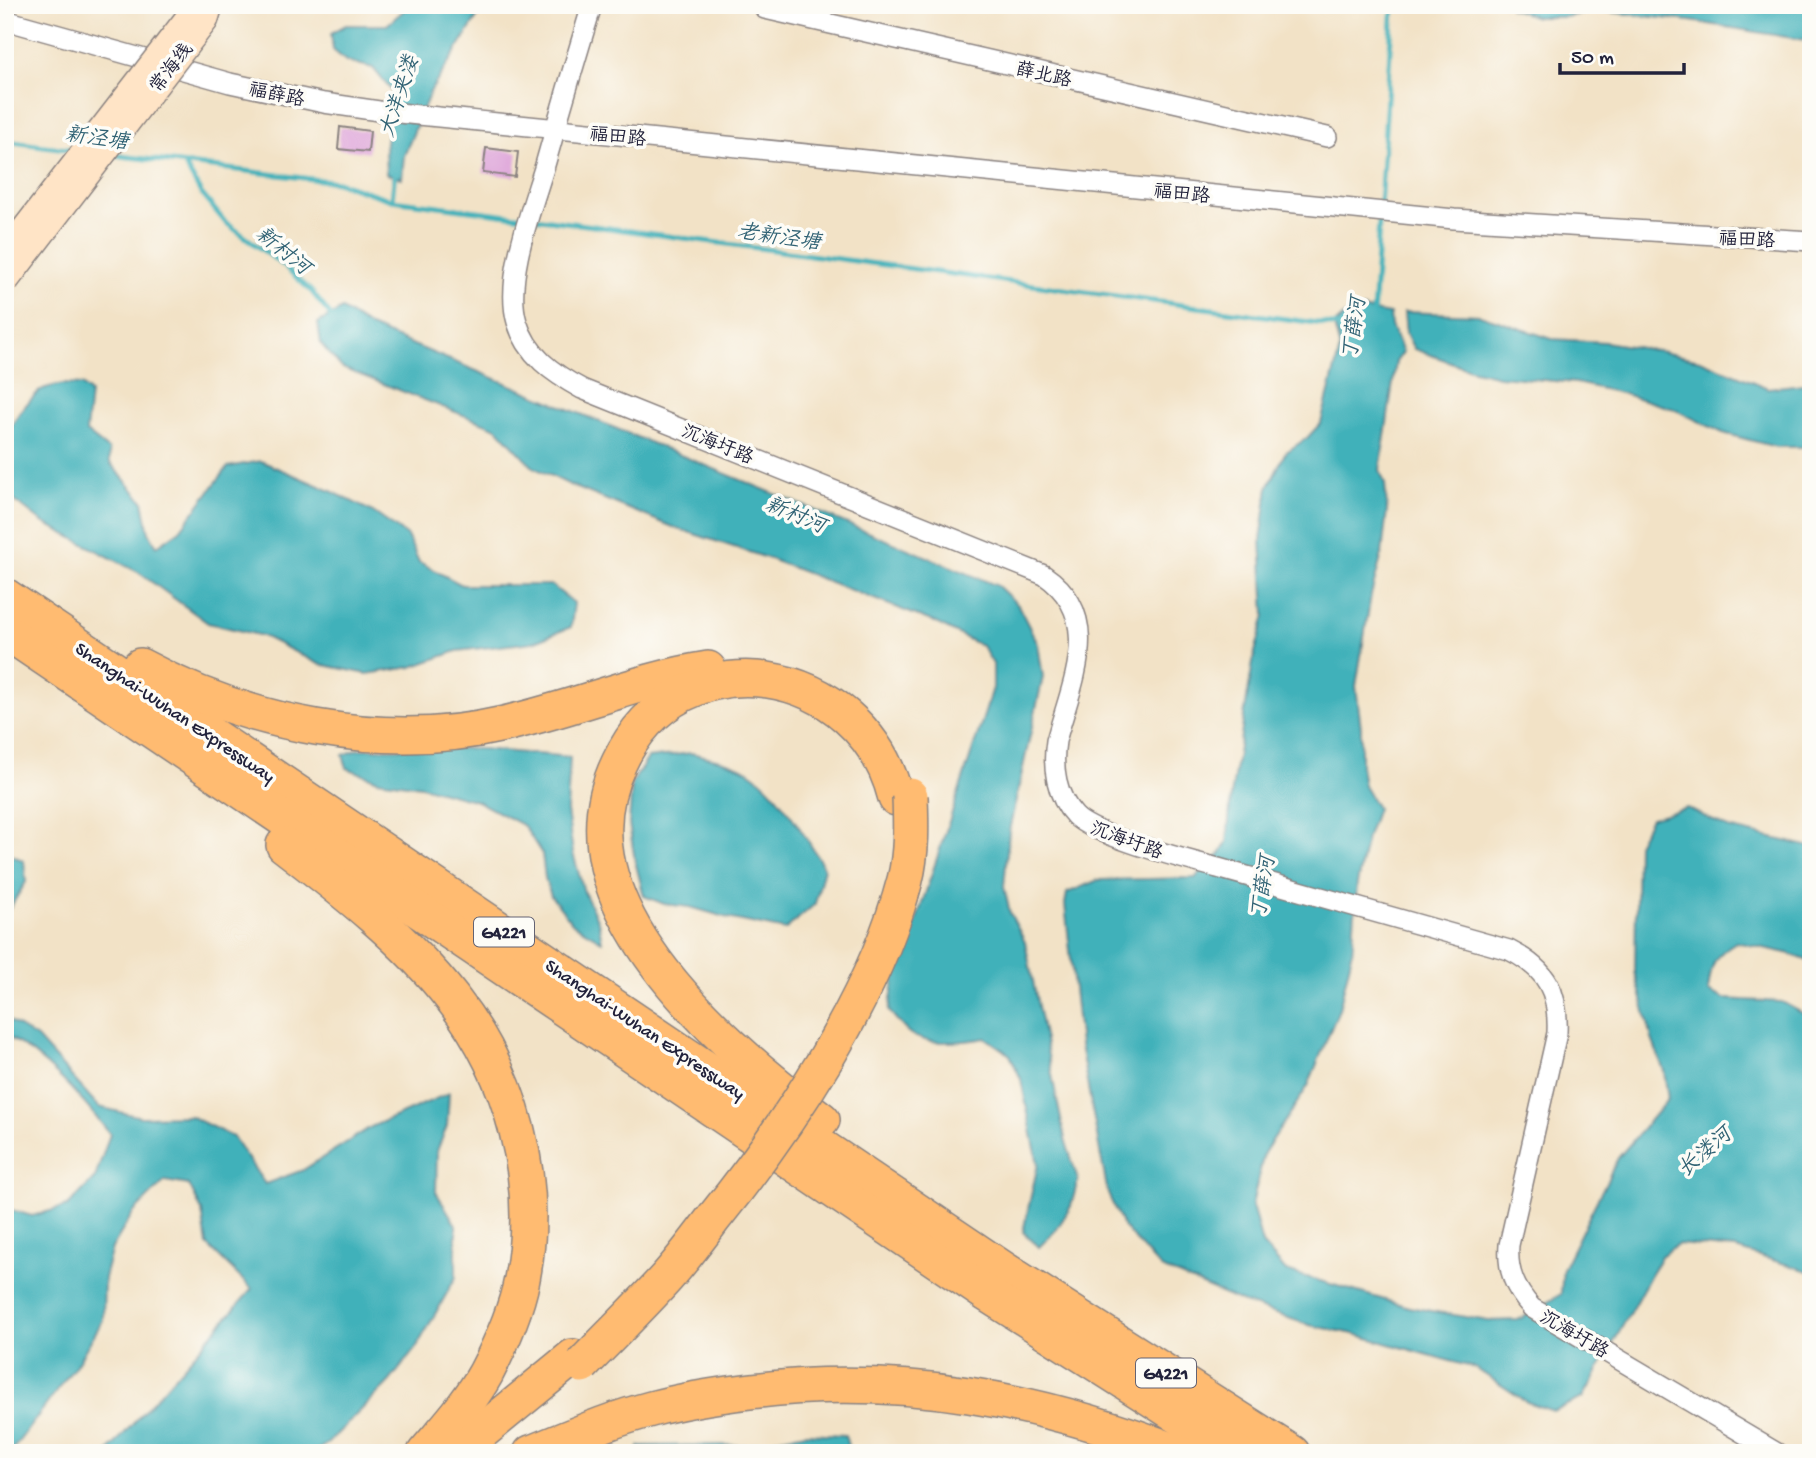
<svg xmlns="http://www.w3.org/2000/svg" width="1816" height="1458" viewBox="0 0 1816 1458" font-family="'Gochi Hand','LXGW WenKai TC',sans-serif">
	<style>
		.water { fill: #41b1ba; stroke: #326a7a; stroke-width: 2 }
		.lines { fill: none; stroke-linecap: round; stroke-linejoin: round }
		.stream { stroke: #41b1ba; stroke-width: 5 }
		.building { fill: #db9dd7 }
		.minor-casing { stroke: #8a8280; stroke-width: 22 }
		.motorway-casing { stroke: #8a8280; stroke-width: 38 }
		.minor { stroke: #fff; stroke-width: 19 }
		.motorway { stroke: #ffbb71; stroke-width: 35 }
		.secondary-bridge-casing { stroke: #8a8280; stroke-width: 29; stroke-linecap: butt }
		.motorway-bridge-casing { stroke: #8a8280; stroke-width: 38; stroke-linecap: butt }
		.secondary-bridge { stroke: #ffe4c6; stroke-width: 26 }
		.motorway-bridge { stroke: #ffbb71; stroke-width: 35 }
		.labels { text-anchor: middle; stroke-width: 7; stroke-linejoin: round; paint-order: stroke }
		.shield { fill: #fdfcf7; stroke: #646373; stroke-width: 2 }
		.shield-label { font-size: 18px; font-weight: bold; fill: #22223b }
		.street-label { font-size: 19px; fill: #22223b; stroke: #fdfcf7 }
		.water-label { font-size: 21px; font-style: italic; fill: #306274; stroke: #fdfcf7 }
	</style>
	<rect width="100%" height="100%" fill="#fdfcf7"/>
	<filter id="ink" filterUnits="userSpaceOnUse"><feTurbulence type="fractalNoise" baseFrequency=".0143" numOctaves="2"/><feDisplacementMap in="SourceGraphic" scale="14" xChannelSelector="R" yChannelSelector="G"/><feConvolveMatrix kernelMatrix="1 2 1 2 8 2 1 2 1" color-interpolation-filters="sRGB"/></filter>
	<filter id="wash" filterUnits="userSpaceOnUse"><feTurbulence type="fractalNoise" baseFrequency=".00686" numOctaves="4" result="noise"/><feDisplacementMap in="SourceGraphic" scale="28" xChannelSelector="R" yChannelSelector="G"/><feGaussianBlur stdDeviation="1.57" result="paint"/><feColorMatrix in="noise" values="0 0 0 0 0 0 0 0 0 0 0 0 0 0 0 0 0 1.4 0 .05"/><feComposite in="paint" operator="in"/></filter>
	<g filter="url(#wash)">
		<rect width="100%" height="100%" fill="#f2e2c6"/>
		<!-- water -->
		<g class="water">
			<polygon points="410,5 485,5 430,92 404,156 402,178 386,174 385,149 392,102 392,91 373,68 346,61 333,50 331,33 346,25 387,25"/>
			<polygon points="1510,5 1811,5 1811,41 1690,21 1599,11 1564,17 1536,17 1510,8"/>
			<path d="M342,309L370,327L998,586L1018,605L1038,644L1043,677L1009,831L1004,887L1010,913L1025,942L1065,1139L1078,1180L1071,1206L1057,1229L1039,1247L1023,1232L1038,1164L1021,1079L1010,1055L986,1038C964,1042 926,1047 908,1032C901,1026 895,1017 889,1011L894,981L910,940L993,688V664L982,646L934,622L770,559L673,527L570,485L533,467L497,428L342,368L321,344L318,323Z"/>
			<path d="M1362,309L1390,314L1391,326L1403,352L1396,362L1380,470L1385,484L1387,510L1382,554L1371,595L1356,686L1361,728V766L1364,786L1377,808L1367,837L1357,884L1352,954L1339,1009L1308,1086L1264,1153L1252,1205L1262,1244L1286,1271L1409,1307L1488,1321L1518,1320L1561,1294L1563,1269L1618,1158L1668,1099L1664,1071L1652,1039L1635,972L1637,844L1651,818L1687,808L1728,828L1811,847V962L1787,953L1736,942C1713,956 1711,964 1708,991L1724,999L1782,1002L1802,1013H1811V1272L1736,1249L1678,1244L1661,1256L1583,1398L1553,1411L1527,1402L1475,1368L1354,1334L1309,1325L1244,1303L1161,1268L1124,1228L1108,1194L1080,1045L1065,904L1067,893L1098,880L1195,878L1221,853L1227,842L1231,796L1254,656L1265,615L1261,540L1268,488L1285,453L1307,438L1321,423L1340,349L1334,325L1345,315Z"/>
			<polygon points="1404,312 1480,315 1552,339 1605,342 1648,349 1700,360 1768,388 1811,383 1811,447 1776,447 1723,433 1674,409 1621,393 1576,383 1499,376 1470,369 1414,349 1406,334"/>
			<path d="M63,384L82,385L90,393L86,432L109,450L110,463L143,501L149,533L157,546L180,530L228,467L261,461L331,491L373,512L407,536L419,562L462,585H551L574,603L571,627L533,642L457,651L412,667L367,674L319,664L263,636L208,623L138,572L42,522L6,494C4,457 0,434 26,405C41,388 41,388 63,384Z"/>
			<polygon points="443,748 482,749 570,757 567,811 573,853 584,892 598,921 602,941 573,924 551,896 545,878 542,854 524,826 477,801 421,786 378,780 347,768 343,755 359,749"/>
			<path d="M691,753C711,758 735,762 753,774C778,791 809,841 824,868L815,904L785,930L732,919L690,907L664,904L644,896L635,861L629,824L632,783L648,758Z"/>
			<polygon points="5,852 24,861 26,882 5,916"/>
			<path d="M5,1018L37,1038L99,1107L141,1117L190,1116L233,1137L265,1184L303,1170L371,1127L449,1093L447,1126L437,1151L436,1192L456,1225V1277L416,1348L389,1382L328,1443L313,1453H107L252,1289L207,1245L202,1211L189,1185L165,1181L133,1213L112,1248L104,1278L103,1320L76,1365L10,1453H5V1208L32,1216L68,1206L95,1178L110,1134C81,1098 46,1057 5,1035Z"/>
			<polygon points="805,1433 845,1435 850,1453 636,1453 640,1446 749,1445"/>
		</g>
		<g class="lines">
			<!-- stream -->
			<g class="stream">
				<polyline points="5,141 75,150"/>
				<polyline points="112,155 337,182 392,200 524,217"/>
				<polyline points="185,165 201,193 225,222 283,265 312,292 334,320"/>
				<polyline points="392,200 395,171"/>
				<polyline points="534,218 1339,326"/>
				<polyline points="1373,316 1393,5"/>
			</g>
		</g>
		<g id="blocks">
			<!-- building -->
			<g class="building">
				<polygon points="340,127 370,131 368,152 338,149"/>
				<polygon points="486,148 518,152 515,177 483,173"/>
			</g>
		</g>
	</g>
	<g filter="url(#ink)">
		<use href="#blocks" fill-opacity="0" stroke="#8a8280" stroke-width="2"/>
		<g class="lines">
			<!-- minor casing -->
			<g class="minor-casing">
				<g id="minor">
					<path d="M592,5C576,58 560,112 545,165C532,208 504,279 517,322C527,355 552,373 582,389L1044,575C1106,617 1071,684 1056,741C1052,767 1056,796 1075,816C1094,836 1188,860 1218,868C1315,896 1412,923 1509,950C1547,969 1559,992 1557,1033L1509,1245C1507,1271 1515,1289 1532,1308L1777,1453"/>
					<polyline points="766,5 765,9 1327,137"/>
					<polyline points="5,20 230,83 324,103 379,111 1454,219 1811,241"/>
				</g>
			</g>
			<!-- motorway casing -->
			<g class="motorway-casing">
				<g id="motorway">
					<polyline points="5,596 1003,1269 1292,1453"/>
					<polyline points="5,631 987,1294 1237,1453"/>
					<path d="M140,666C247,724 384,752 504,724C573,709 638,680 708,669"/>
					<path d="M284,845C344,891 406,939 452,998C513,1076 541,1181 522,1279C516,1311 501,1344 486,1373C470,1402 446,1428 425,1453"/>
					<path d="M822,1120C743,1061 631,966 608,866C600,831 603,796 619,763C680,631 862,662 896,798"/>
					<polyline points="456,1453 573,1357"/>
					<path d="M531,1453C571,1437 610,1420 651,1409C684,1400 718,1395 751,1391C901,1373 1039,1399 1179,1453"/>
				</g>
			</g>
			<!-- minor -->
			<use href="#minor" class="minor"/>
			<!-- motorway -->
			<use href="#motorway" class="motorway"/>
			<!-- secondary-bridge casing -->
			<g class="secondary-bridge-casing">
				<polyline id="secondary-bridge" points="5,255 194,11 209,7 205,20 5,281"/>
			</g>
			<!-- motorway-bridge casing -->
			<g class="motorway-bridge-casing">
				<path id="motorway-bridge" d="M582,1365C610,1336 640,1307 667,1277C683,1259 698,1239 713,1219C789,1125 874,998 905,880C912,852 911,824 910,796"/>
			</g>
			<!-- secondary-bridge -->
			<use href="#secondary-bridge" class="secondary-bridge"/>
			<!-- motorway-bridge -->
			<use href="#motorway-bridge" class="motorway-bridge"/>
		</g>
	</g>
	<g class="labels">
		<!-- shield labels -->
		<g class="shield">
			<rect x="474" y="917.5" width="60" height="29" rx="5"/>
			<rect x="1136" y="1358.5" width="60" height="29" rx="5"/>
		</g>
		<g class="shield-label">
			<text x="504" y="938">G4221</text>
			<text x="1166" y="1379">G4221</text>
		</g>
		<!-- street labels -->
		<g class="street-label">
			<text transform="translate(170 67) rotate(-52)" y="7">常海线</text>
			<text transform="translate(1044 73) rotate(13)" y="7">薛北路</text>
			<text transform="translate(277 93) rotate(12)" y="7">福薛路</text>
			<text transform="translate(618 135) rotate(6)" y="7">福田路</text>
			<text transform="translate(1182 192) rotate(6)" y="7">福田路</text>
			<text transform="translate(1747 238) rotate(3)" y="7">福田路</text>
			<text transform="translate(718 443) rotate(22)" y="7">沉海圩路</text>
			<text transform="translate(176 711) rotate(34)" y="7">Shanghai-Wuhan Expressway</text>
			<text transform="translate(1127 839) rotate(20)" y="7">沉海圩路</text>
			<text transform="translate(646 1028) rotate(34)" y="7">Shanghai-Wuhan Expressway</text>
			<text transform="translate(1575 1333) rotate(30)" y="7">沉海圩路</text>
		</g>
		<!-- water labels -->
		<g class="water-label">
			<text transform="translate(398 96) rotate(-72)" y="7">大洋夹溇</text>
			<text transform="translate(97 137) rotate(8)" y="7">新泾塘</text>
			<text transform="translate(779 236) rotate(8)" y="7">老新泾塘</text>
			<text transform="translate(284 250) rotate(39)" y="7">新村河</text>
			<text transform="translate(1353 328) rotate(-82)" y="7">丁薛河</text>
			<text transform="translate(796 514) rotate(23)" y="7">新村河</text>
			<text transform="translate(1262 887) rotate(-81)" y="7">丁薛河</text>
			<text transform="translate(1704 1151) rotate(-41)" y="7">长溇河</text>
		</g>
	</g>
	<!-- margin -->
	<rect width="1816" height="1458" fill="none" stroke="#fdfcf7" stroke-width="28"/>
	<!-- scale -->
	<path d="M1560 63v10h124v-10" fill="none" stroke="#22223b" stroke-width="3.5"/>
	<text x="1571" y="63" font-size="21" fill="#22223b" stroke="#fdfcf7" stroke-width="5" paint-order="stroke">50 m</text>
</svg>
